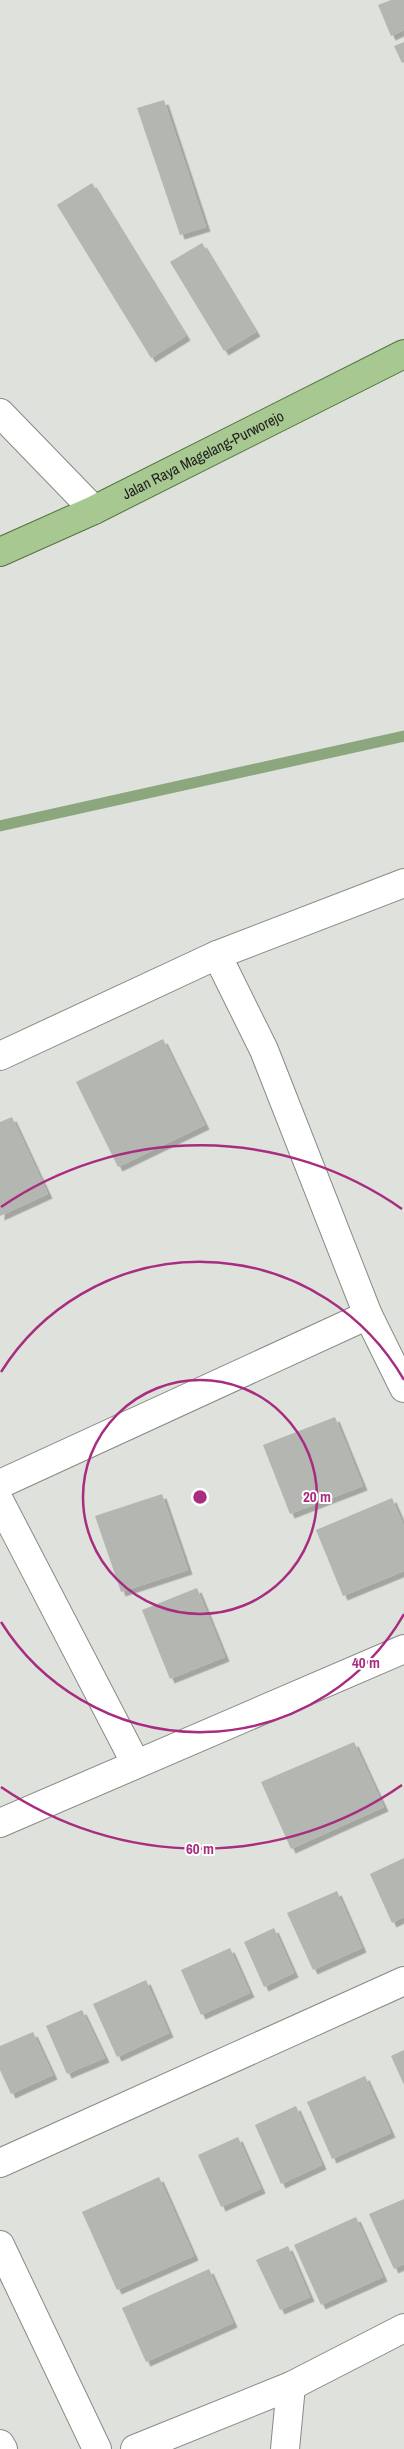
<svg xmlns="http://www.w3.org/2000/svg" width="404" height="2449" viewBox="0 0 404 2449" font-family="'Archivo Narrow',sans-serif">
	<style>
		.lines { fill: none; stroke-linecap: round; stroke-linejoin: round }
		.stream { stroke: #8ca77d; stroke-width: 11 }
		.building { fill: #b3b6b1; filter: url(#shadow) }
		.minor-casing { stroke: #878a85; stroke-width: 30 }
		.primary-casing { stroke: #527439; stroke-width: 30 }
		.minor { stroke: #fff; stroke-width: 28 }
		.primary { stroke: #a8c892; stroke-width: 28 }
		.ring { fill: none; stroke: #a82c7f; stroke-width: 2.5 }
		.labels { text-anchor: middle; stroke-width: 4; stroke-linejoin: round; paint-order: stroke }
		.street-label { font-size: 15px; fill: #1d1e1c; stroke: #fff }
		.centre { fill: #a82c7f; stroke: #fff; stroke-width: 2.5 }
		.ring-label { font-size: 15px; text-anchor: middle; font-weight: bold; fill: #a82c7f; stroke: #fff; stroke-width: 4; stroke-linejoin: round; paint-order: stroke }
	</style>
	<defs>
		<filter id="shadow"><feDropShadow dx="4.5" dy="4.5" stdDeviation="0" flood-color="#0004"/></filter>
	</defs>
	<rect width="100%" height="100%" fill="#dee1dc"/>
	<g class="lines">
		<!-- stream -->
		<polyline class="stream" points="0,826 404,736"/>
	</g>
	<!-- building -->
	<g class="building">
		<polygon points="391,0 404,0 404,30 391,36 378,5"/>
		<polygon points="404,42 404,62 402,63 394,46"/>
		<polygon points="164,100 206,227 180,235 137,108"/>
		<polygon points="92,183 186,336 151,358 57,205"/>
		<polygon points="202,243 256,332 224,351 170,262"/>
		<polygon points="163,1039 205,1125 118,1167 76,1082"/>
		<polygon points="12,1117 48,1194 0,1216 0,1122"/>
		<polygon points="335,1417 363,1486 290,1514 263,1445"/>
		<polygon points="162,1494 188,1570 121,1592 95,1516"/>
		<polygon points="392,1498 404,1526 404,1571 343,1596 316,1530"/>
		<polygon points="197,1588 225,1657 170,1679 142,1610"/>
		<polygon points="354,1742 384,1807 291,1849 261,1782"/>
		<polygon points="404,1858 404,1917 392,1923 370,1874"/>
		<polygon points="337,1891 362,1948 313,1970 287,1913"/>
		<polygon points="274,1928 294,1973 264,1987 244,1942"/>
		<polygon points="230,1948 250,1993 201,2015 181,1970"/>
		<polygon points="146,1980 169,2033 117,2057 93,2004"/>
		<polygon points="82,2010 105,2058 67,2074 46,2026"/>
		<polygon points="33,2032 53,2075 11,2094 0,2070 0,2046"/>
		<polygon points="404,2050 404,2085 391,2056"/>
		<polygon points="365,2076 391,2133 332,2159 307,2102"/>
		<polygon points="296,2106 322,2165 281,2184 255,2125"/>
		<polygon points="238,2137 261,2189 221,2207 198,2155"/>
		<polygon points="159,2177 194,2256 117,2290 82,2212"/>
		<polygon points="404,2199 404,2264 394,2269 369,2214"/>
		<polygon points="356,2217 383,2277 321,2305 294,2245"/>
		<polygon points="288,2246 310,2297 280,2310 256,2260"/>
		<polygon points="209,2269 233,2323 146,2362 122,2308"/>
	</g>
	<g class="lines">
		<!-- minor casing -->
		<g class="minor-casing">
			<g id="minor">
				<polyline points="0,413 94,510"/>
				<polyline points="217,955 264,1050 368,1315 404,1388"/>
				<polyline points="0,1056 217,955 404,883"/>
				<polyline points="0,1484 368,1315"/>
				<polyline points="0,1502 136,1764"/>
				<polyline points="0,1823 404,1649"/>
				<polyline points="0,2163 404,1981"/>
				<polyline points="0,2245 97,2449"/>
				<polyline points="0,2444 3,2449"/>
				<polyline points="135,2449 291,2386 404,2328"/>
				<polyline points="285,2449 291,2386"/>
			</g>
		</g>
		<!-- primary casing -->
		<g class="primary-casing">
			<g id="primary">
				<path id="s1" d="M0,552L94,510L404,354"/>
			</g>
		</g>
		<!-- minor -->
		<use href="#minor" class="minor"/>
		<!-- primary -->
		<use href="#primary" class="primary"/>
	</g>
	<!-- distance rings -->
	<g class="ring">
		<circle cx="200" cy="1497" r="117"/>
		<path d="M404 1614A235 235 0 0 1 1 1622M1 1372A235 235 0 0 1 404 1380"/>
		<path d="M402 1785A352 352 0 0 1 1 1787M1 1207A352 352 0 0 1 402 1209"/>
	</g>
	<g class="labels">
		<!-- street labels -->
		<g class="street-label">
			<text dy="5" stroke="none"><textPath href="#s1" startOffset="225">Jalan Raya Magelang-Purworejo</textPath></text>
		</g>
	</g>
	<circle cx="200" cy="1497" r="8" class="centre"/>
	<g class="ring-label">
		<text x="317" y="1502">20 m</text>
		<text x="366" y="1668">40 m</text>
		<text x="200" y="1854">60 m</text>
	</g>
</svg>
